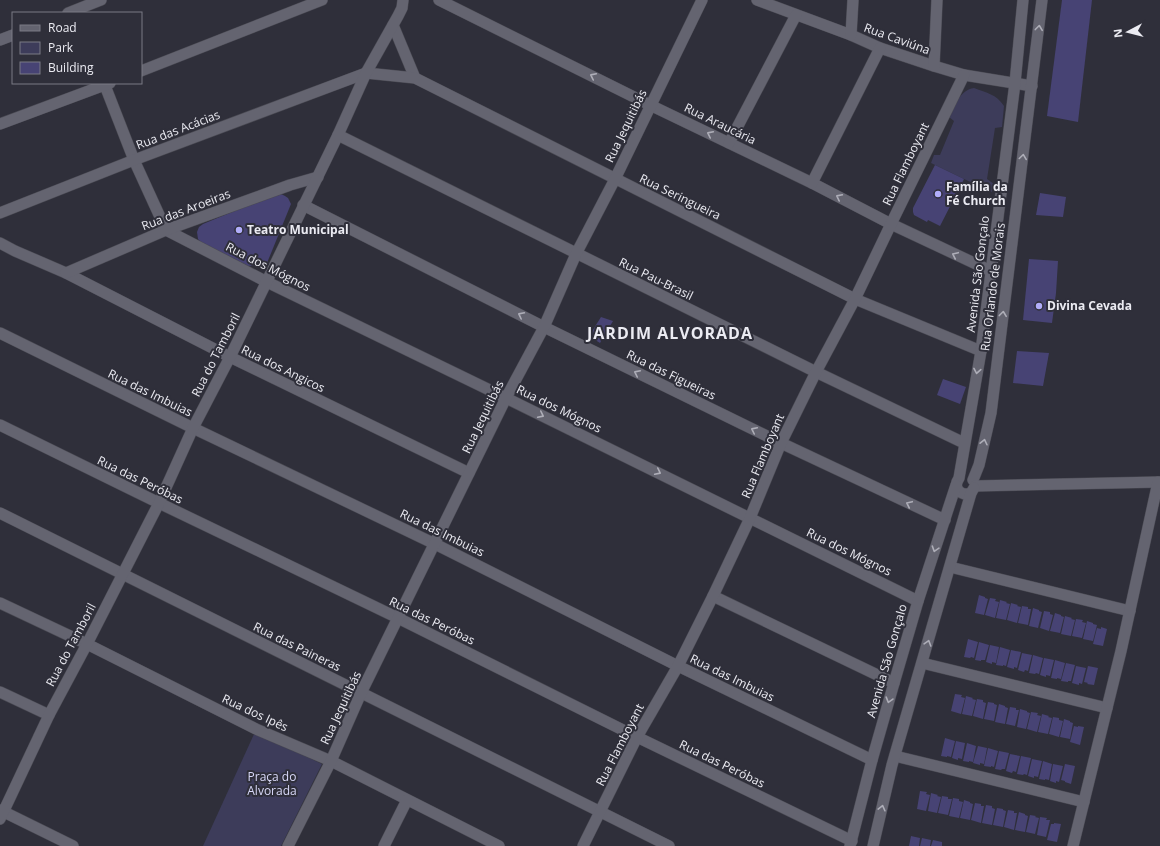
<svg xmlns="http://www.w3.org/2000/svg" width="1160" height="846" viewBox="0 0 1160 846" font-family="'Open Sans',sans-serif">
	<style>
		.green { fill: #3d3c5a }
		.building { fill: #474374 }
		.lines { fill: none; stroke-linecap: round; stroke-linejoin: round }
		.street-casing { stroke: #4a4a53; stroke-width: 12 }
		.street { stroke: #646470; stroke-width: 11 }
		.oneway { stroke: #aeaeb8 }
		.poi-dot { fill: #b1adfa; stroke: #2f2f3a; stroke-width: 1.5 }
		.labels { text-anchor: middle; stroke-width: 4; stroke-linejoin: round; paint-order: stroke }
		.street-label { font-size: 12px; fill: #ebebf2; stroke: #2f2f3a }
		.poi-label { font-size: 12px; font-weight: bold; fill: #ebebf2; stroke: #2f2f3a; text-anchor: start }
		.park-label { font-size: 12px; fill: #d8d8f8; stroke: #2f2f3a }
		.district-label { font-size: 16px; font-weight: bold; letter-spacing: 1px; fill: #ebebf2; stroke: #2f2f3a }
	</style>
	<rect width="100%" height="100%" fill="#2f2f3a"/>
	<!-- green -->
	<g class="green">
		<path d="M974,88C987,93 996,94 1004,106L1002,127L995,128L987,179L994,184L992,192L964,179L931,163L934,155H940L954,121L949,117C955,105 960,90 974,88Z"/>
		<polygon points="255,732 322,764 281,846 203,846"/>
	</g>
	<!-- building -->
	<g class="building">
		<polygon points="1062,0 1092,0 1078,122 1047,116"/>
		<polygon points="935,165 964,179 940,226 928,220 927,222 914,215 913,212 913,208"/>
		<polygon points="1040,193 1066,197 1063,217 1036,215"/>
		<polygon points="275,194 281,194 285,196 288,198 291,204 267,263 258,265 248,266 202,244 198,239 197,232 199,227 203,224"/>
		<polygon points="1029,259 1058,261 1056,293 1052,323 1023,320"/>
		<polygon points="601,317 613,321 600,343 589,336"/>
		<polygon points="1017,351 1049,353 1043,386 1013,383"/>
		<polygon points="943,379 966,387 960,404 937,395"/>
		<polygon points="979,595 985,597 985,598 988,599 984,615 975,613"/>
		<polygon points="990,598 996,599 995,601 999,602 995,618 985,615"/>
		<polygon points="1000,600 1007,602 1006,603 1010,604 1006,620 996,618"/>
		<polygon points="1011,603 1018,605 1017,606 1021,607 1017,623 1007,620"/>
		<polygon points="1022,606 1028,607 1028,609 1031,609 1028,625 1018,623"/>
		<polygon points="1033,608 1039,610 1039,611 1042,612 1038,628 1029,626"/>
		<polygon points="1044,611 1050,612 1050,614 1053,615 1049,631 1040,628"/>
		<polygon points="1055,613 1061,615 1061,616 1064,617 1060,633 1050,631"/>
		<polygon points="1065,616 1072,618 1071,619 1075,620 1071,636 1061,634"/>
		<polygon points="1076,619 1083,620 1082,622 1086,623 1082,638 1072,636"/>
		<polygon points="1087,621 1093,623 1093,624 1097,625 1093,641 1083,639"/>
		<polygon points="1101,627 1107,629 1103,646 1093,644 1097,628 1101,629"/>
		<polygon points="968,639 978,642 974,658 971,657 970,658 964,657"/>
		<polygon points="979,642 989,645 985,660 981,660 981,661 975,660"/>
		<polygon points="990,645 999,647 996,663 992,662 992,664 986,662"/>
		<polygon points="1000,647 1010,650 1006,666 1003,665 1003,666 996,665"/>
		<polygon points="1011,650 1021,652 1017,668 1014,667 1014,669 1007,667"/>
		<polygon points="1022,653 1032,655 1028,671 1025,670 1024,672 1018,670"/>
		<polygon points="1033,655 1043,658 1039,674 1036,673 1035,674 1029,673"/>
		<polygon points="1044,658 1054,660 1050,676 1046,675 1046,677 1040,675"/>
		<polygon points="1055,660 1065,663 1061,679 1057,678 1057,679 1051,678"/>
		<polygon points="1066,663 1075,665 1071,681 1068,681 1068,682 1061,681"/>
		<polygon points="1076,666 1086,668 1082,684 1079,683 1079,685 1072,683"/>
		<polygon points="1088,666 1098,668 1094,685 1087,684 1088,683 1084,682"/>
		<polygon points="955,694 962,695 961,697 965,698 961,714 951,711"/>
		<polygon points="966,696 973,698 972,699 976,700 972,716 962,714"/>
		<polygon points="977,699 983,700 983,702 986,703 983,719 973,716"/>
		<polygon points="988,702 994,703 994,704 997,705 994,721 984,719"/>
		<polygon points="999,704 1005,706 1005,707 1008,708 1005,724 995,722"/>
		<polygon points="1010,707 1016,708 1016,710 1019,710 1015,726 1006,724"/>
		<polygon points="1020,709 1027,711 1027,712 1030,713 1026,729 1017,727"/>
		<polygon points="1031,712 1038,713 1037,715 1041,716 1037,732 1027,729"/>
		<polygon points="1042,714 1049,716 1048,717 1052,718 1048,734 1038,732"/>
		<polygon points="1053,717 1059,718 1059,720 1063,721 1059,737 1049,734"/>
		<polygon points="1064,719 1070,721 1070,722 1073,723 1070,739 1060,737"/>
		<polygon points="1074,726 1078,727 1078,726 1084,727 1080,745 1070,742"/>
		<polygon points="945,738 955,741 951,757 947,756 947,757 941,756"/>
		<polygon points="956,741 965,743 962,759 958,758 958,760 952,758"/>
		<polygon points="967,743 976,746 973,762 969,761 969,762 963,761"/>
		<polygon points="978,746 987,748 984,764 980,763 980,765 973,763"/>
		<polygon points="988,748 998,751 994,767 991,766 991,767 984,766"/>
		<polygon points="999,751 1009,753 1005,769 1002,769 1001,770 995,769"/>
		<polygon points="1010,754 1020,756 1016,772 1013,771 1012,773 1006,771"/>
		<polygon points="1021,756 1031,758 1027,775 1024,774 1023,775 1017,774"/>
		<polygon points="1032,759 1042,761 1038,777 1034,776 1034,778 1028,776"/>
		<polygon points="1043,761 1052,764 1049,780 1045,779 1045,780 1039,779"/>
		<polygon points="1053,764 1063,766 1059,782 1056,781 1056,783 1050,781"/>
		<polygon points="1065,764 1075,766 1071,784 1065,782 1065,781 1061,780"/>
		<polygon points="920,791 927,792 926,794 930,795 926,811 917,809"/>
		<polygon points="931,793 938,795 937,796 941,797 937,813 928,811"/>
		<polygon points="942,796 948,797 948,799 952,799 948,815 938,813"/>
		<polygon points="953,798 959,799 959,801 963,802 959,818 949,816"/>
		<polygon points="964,800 970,802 970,803 973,804 970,820 960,818"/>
		<polygon points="975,803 981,804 981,806 984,806 981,823 971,820"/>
		<polygon points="986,805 992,806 992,808 995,809 992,825 982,823"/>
		<polygon points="997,808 1003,809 1003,810 1006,811 1003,827 993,825"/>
		<polygon points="1008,810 1014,811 1014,813 1017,813 1014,830 1004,827"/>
		<polygon points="1019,812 1025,814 1025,815 1028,816 1025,832 1015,830"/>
		<polygon points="1030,815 1036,816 1035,817 1039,818 1035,834 1026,832"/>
		<polygon points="1040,817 1047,818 1046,820 1050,820 1046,837 1037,835"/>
		<polygon points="1054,823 1061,824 1057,842 1047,840 1051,824 1054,824"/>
		<polygon points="911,836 920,838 919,846 909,846"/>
		<polygon points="922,838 931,840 930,846 920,846"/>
		<polygon points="933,840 942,842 942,846 931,846"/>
	</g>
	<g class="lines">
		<!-- street casing -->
		<g class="street-casing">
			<g id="street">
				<polyline points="439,0 650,105 812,183 891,224 991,271"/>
				<polyline points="757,0 851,35 880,48 934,66 964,75 1032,86"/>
				<polyline points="68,13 101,0"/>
				<polyline points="393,25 415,78"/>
				<polyline points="851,35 853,0"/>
				<polyline points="0,40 13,35"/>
				<polyline points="934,66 937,0"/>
				<polyline points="141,71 322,0"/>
				<polyline points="104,83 134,160 166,230 267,282 506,398 918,601"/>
				<polyline points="0,124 110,83"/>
				<polyline points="338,135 816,372 964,443"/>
				<polyline points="729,143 796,15"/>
				<polyline points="812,183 880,48"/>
				<polyline points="303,205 544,327 781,443 945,520"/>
				<polyline points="0,213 134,160 366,73 415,78 855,299 981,351"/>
				<polyline points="0,243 15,251 66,273 230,357 469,473"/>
				<polyline points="66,273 166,230 290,185 318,177"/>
				<polyline points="0,333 193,428 435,544 678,666 872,760"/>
				<polyline points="0,425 159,503 398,618 637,737 852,841"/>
				<polyline points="973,480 979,465 991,413 1042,0"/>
				<polyline points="975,486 1160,482"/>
				<path d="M971,493C961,497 952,488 959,478L981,351L1015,83L1023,0"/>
				<polyline points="0,513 669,846"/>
				<polyline points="950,567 1130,611"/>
				<polyline points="713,596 894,683"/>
				<polyline points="0,603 87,644 256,729 331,761 499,846"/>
				<polyline points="922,663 1107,708"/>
				<polyline points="0,692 49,715"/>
				<polyline points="895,756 1084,802"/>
				<polyline points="0,810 73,846"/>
				<polyline points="0,819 49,715 87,644 159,503 193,428 230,357 338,135 366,73 398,16 402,8 403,0"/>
				<polyline points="288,846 331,761 361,693 506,398 544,327 576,254 615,179 702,0"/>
				<polyline points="384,846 407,800"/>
				<polyline points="583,846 637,737 678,666 713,596 750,518 781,443 816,372 855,299 891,224 964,75"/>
				<polyline points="850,846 872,760 894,683 918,601 956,485"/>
				<polyline points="873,846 892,765 971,493 974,488"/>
				<polyline points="1073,846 1121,651 1158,482"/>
			</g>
		</g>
		<!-- street -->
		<use href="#street" class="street"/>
	</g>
	<!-- one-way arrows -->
	<defs><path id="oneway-chevron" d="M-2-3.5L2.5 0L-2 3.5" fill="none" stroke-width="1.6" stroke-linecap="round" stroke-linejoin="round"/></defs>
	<g class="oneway">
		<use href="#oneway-chevron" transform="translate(1039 28) rotate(-83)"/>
		<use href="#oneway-chevron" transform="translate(593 76) rotate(-154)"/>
		<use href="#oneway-chevron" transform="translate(710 134) rotate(-154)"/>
		<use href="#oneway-chevron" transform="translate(1023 157) rotate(-82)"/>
		<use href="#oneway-chevron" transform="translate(839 197) rotate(-153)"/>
		<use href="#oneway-chevron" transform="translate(955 255) rotate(-155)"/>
		<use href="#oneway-chevron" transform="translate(1003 314) rotate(-83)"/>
		<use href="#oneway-chevron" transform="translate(521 315) rotate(-153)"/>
		<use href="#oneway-chevron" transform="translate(977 371) rotate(100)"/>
		<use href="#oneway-chevron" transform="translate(637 373) rotate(-154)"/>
		<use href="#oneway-chevron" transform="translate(541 415) rotate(26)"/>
		<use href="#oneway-chevron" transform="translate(754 430) rotate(-154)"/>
		<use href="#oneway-chevron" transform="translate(984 442) rotate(-77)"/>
		<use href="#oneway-chevron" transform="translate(658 472) rotate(26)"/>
		<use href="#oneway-chevron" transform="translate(909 504) rotate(-155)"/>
		<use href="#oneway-chevron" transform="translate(935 549) rotate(108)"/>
		<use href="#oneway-chevron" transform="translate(928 643) rotate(-73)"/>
		<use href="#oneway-chevron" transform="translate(889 700) rotate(106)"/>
		<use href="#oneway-chevron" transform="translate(882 808) rotate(-76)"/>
	</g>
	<!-- markers -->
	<g class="poi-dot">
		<circle cx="938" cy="194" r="4"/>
		<circle cx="239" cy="230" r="4"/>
		<circle cx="1039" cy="306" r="4"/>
	</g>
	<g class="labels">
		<!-- street labels -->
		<g class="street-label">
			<text transform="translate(897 39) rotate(20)" y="4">Rua Caviúna</text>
			<text transform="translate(720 124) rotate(26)" y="4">Rua Araucária</text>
			<text transform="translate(626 126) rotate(-64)" y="4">Rua Jequitibás</text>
			<text transform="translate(178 130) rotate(-21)" y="4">Rua das Acácias</text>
			<text transform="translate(906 164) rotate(-64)" y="4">Rua Flamboyant</text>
			<text transform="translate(680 197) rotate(26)" y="4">Rua Seringueira</text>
			<text transform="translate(186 210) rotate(-21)" y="4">Rua das Aroeiras</text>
			<text transform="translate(268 267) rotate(27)" y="4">Rua dos Mógnos</text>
			<text transform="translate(978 274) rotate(-83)" y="4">Avenida São Gonçalo</text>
			<text transform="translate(656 279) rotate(26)" y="4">Rua Pau-Brasil</text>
			<text transform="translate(993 287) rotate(-83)" y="4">Rua Orlando de Morais</text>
			<text transform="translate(216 355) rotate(-63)" y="4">Rua do Tamboril</text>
			<text transform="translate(283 369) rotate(26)" y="4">Rua dos Angicos</text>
			<text transform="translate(671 375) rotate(26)" y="4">Rua das Figueiras</text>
			<text transform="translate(150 393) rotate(26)" y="4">Rua das Imbuias</text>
			<text transform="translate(559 409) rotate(26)" y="4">Rua dos Mógnos</text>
			<text transform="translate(483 417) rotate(-64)" y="4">Rua Jequitibás</text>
			<text transform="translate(763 456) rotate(-67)" y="4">Rua Flamboyant</text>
			<text transform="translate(140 480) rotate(26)" y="4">Rua das Peróbas</text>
			<text transform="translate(442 533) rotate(26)" y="4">Rua das Imbuias</text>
			<text transform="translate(849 552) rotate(26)" y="4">Rua dos Mógnos</text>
			<text transform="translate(432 621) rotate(26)" y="4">Rua das Peróbas</text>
			<text transform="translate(71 645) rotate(-62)" y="4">Rua do Tamboril</text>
			<text transform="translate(297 647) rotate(26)" y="4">Rua das Paineras</text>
			<text transform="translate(887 661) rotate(-74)" y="4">Avenida São Gonçalo</text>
			<text transform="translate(732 678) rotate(26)" y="4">Rua das Imbuias</text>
			<text transform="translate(341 708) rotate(-65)" y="4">Rua Jequitibás</text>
			<text transform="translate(255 713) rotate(25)" y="4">Rua dos Ipês</text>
			<text transform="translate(620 745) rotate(-63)" y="4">Rua Flamboyant</text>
			<text transform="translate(722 764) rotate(26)" y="4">Rua das Peróbas</text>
		</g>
		<!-- poi labels -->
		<g class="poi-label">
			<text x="946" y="191">Família da<tspan x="946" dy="14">Fé Church</tspan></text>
			<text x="247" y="234">Teatro Municipal</text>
			<text x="1047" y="310">Divina Cevada</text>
		</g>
		<!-- park labels -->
		<g class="park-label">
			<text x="272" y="781">Praça do<tspan x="272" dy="14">Alvorada</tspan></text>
		</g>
		<!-- district labels -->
		<g class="district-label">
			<text x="670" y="339">JARDIM ALVORADA</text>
		</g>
	</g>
	<!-- legend -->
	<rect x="12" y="12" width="130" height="72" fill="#2f2f3a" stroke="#7a7a84"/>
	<rect x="20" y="25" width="20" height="6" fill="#646470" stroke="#7a7a84"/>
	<text x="48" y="32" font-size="12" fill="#ebebf2">Road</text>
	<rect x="20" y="42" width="20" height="12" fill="#3d3c5a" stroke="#7a7a84"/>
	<text x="48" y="52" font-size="12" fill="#ebebf2">Park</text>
	<rect x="20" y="62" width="20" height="12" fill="#474374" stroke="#7a7a84"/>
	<text x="48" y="72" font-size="12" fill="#ebebf2">Building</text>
	<!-- north arrow -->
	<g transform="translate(1128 32) rotate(263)" stroke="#2f2f3a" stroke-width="3" paint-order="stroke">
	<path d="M0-3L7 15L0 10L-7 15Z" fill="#ebebf2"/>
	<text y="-6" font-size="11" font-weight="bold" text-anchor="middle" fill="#ebebf2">N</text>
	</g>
</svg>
